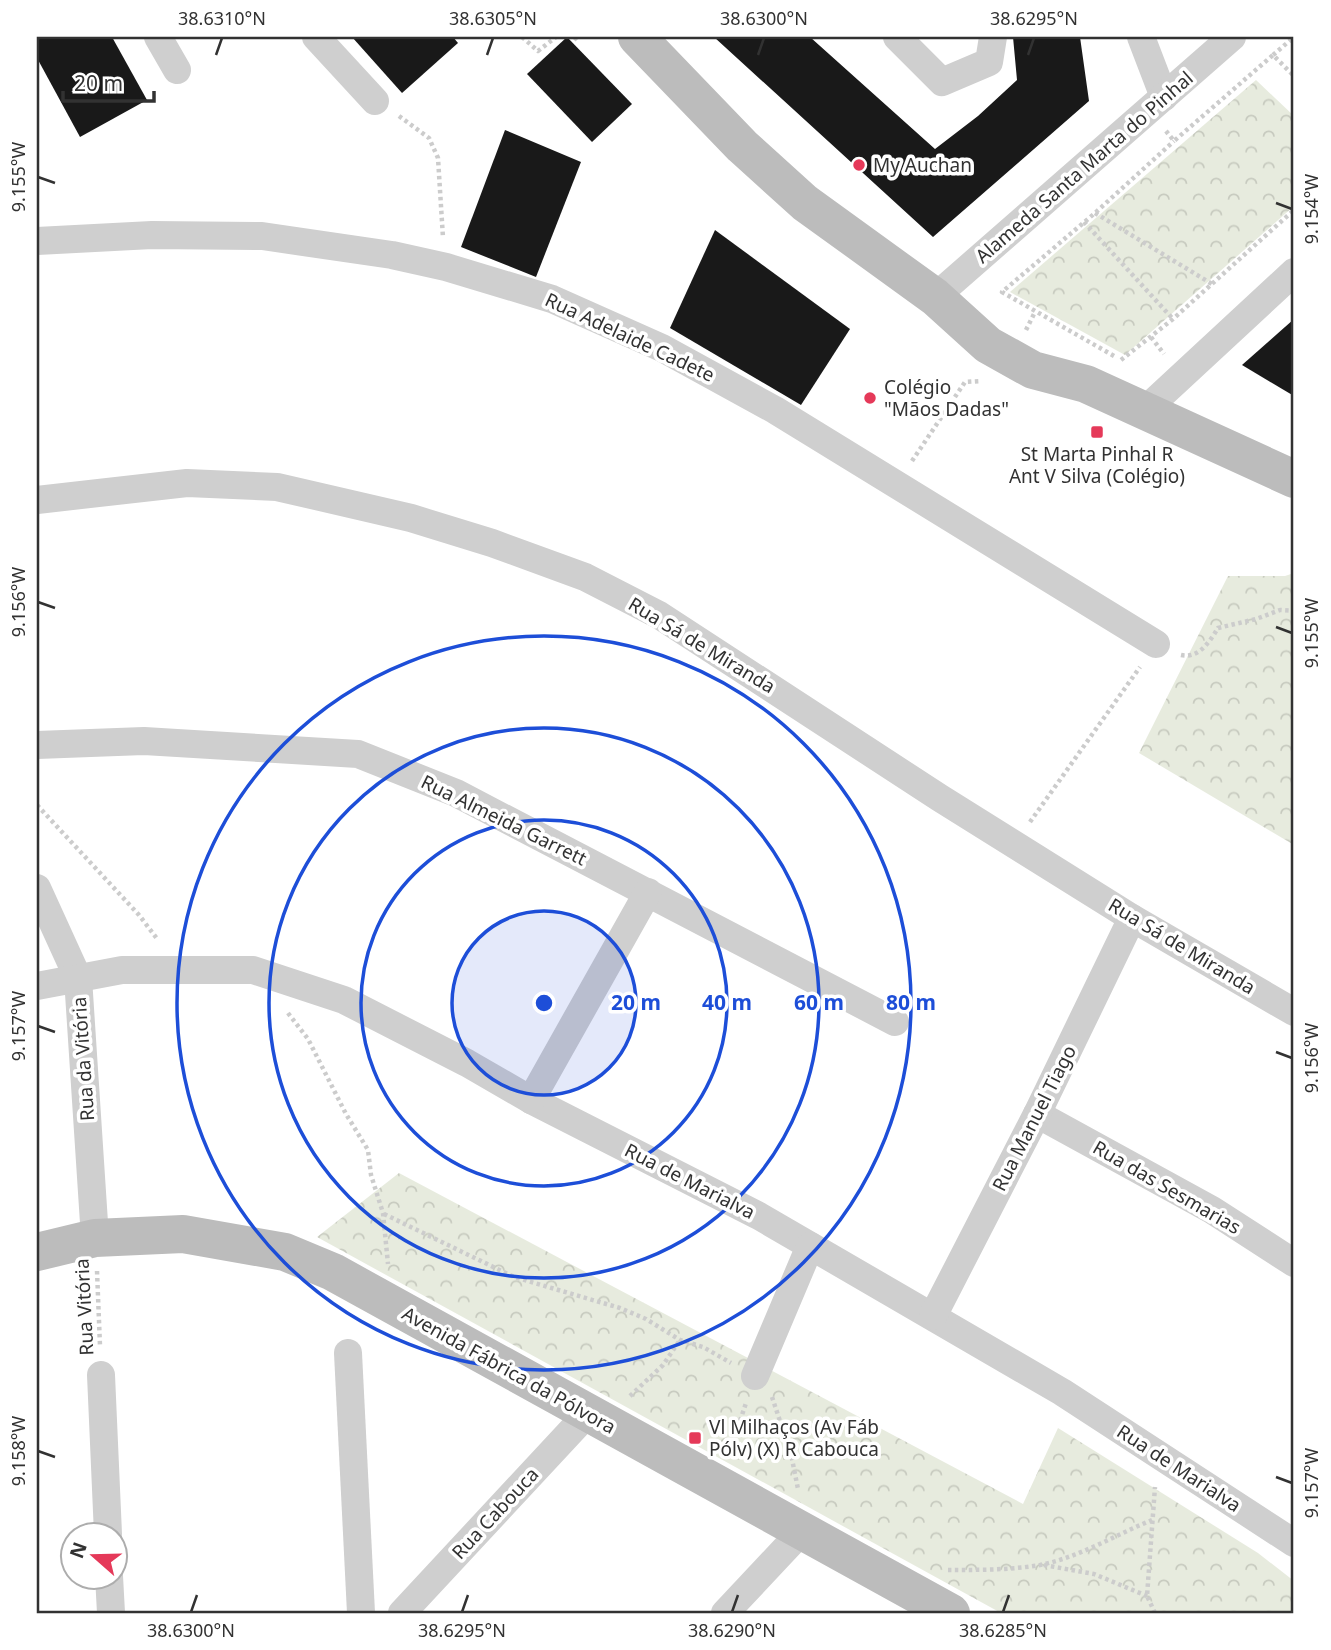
<svg xmlns="http://www.w3.org/2000/svg" width="1331" height="1650" viewBox="0 0 1331 1650" font-family="'Noto Sans',sans-serif">
	<style>
		.forest { fill: url(#forest-crowns) }
		.building { fill: #191919 }
		.lines { fill: none; stroke-linecap: round; stroke-linejoin: round }
		.path { stroke: #ccc; stroke-width: 4.5; stroke-dasharray: 3.5 3.5; stroke-linecap: butt }
		.street { stroke: #cfcfcf; stroke-width: 28 }
		.secondary { stroke: #bcbcbc; stroke-width: 38 }
		.ticks { fill: none; stroke: #323232; stroke-width: 2.5 }
		.ring { fill: none; stroke: #1d4ed8; stroke-width: 3.5 }
		.poi-dot { fill: #e53959; stroke: #fff; stroke-width: 2.5 }
		.labels { text-anchor: middle; stroke-width: 7; stroke-linejoin: round; paint-order: stroke }
		.poi-label { font-size: 19px; fill: #323232; stroke: #fff; text-anchor: start }
		.street-label { font-size: 19px; fill: #323232; stroke: #fff }
		.centre { fill: #1d4ed8; stroke: #fff; stroke-width: 3.5 }
		.ring-label { font-size: 21px; text-anchor: middle; font-weight: bold; fill: #1d4ed8; stroke: #fff; stroke-width: 7; stroke-linejoin: round; paint-order: stroke }
		.neatline { fill: none; stroke: #323232; stroke-width: 2.5 }
		.ticks-label { font-size: 18px; text-anchor: middle; fill: #323232 }
	</style>
	<defs>
		<pattern id="forest-crowns" width="20" height="18" patternUnits="userSpaceOnUse" patternTransform="scale(1.75)"><rect width="20" height="18" fill="#e7ebde"/><path d="M2 6a3 3 0 1 1 6 0M12 15a3 3 0 1 1 6 0" fill="none" stroke="#c7cabf"/></pattern>
	</defs>
	<rect width="100%" height="100%" fill="#fff"/>
	<!-- forest -->
	<g class="forest">
		<polygon points="1256,80 1294,116 1294,206 1125,355 1010,292"/>
		<polygon points="1294,573 1294,845 1139,753 1228,576 1285,576"/>
		<polygon points="399,1173 1023,1504 1058,1428 1258,1553 1294,1581 1294,1613 1001,1613 317,1237"/>
	</g>
	<!-- building -->
	<g class="building">
		<polygon points="37,37 112,37 147,100 80,137 37,58"/>
		<polygon points="352,37 453,37 458,43 402,93"/>
		<polygon points="567,37 632,104 592,142 527,74"/>
		<polygon points="714,37 810,37 935,149 978,116 1017,80 1013,37 1080,37 1089,101 933,237"/>
		<polygon points="505,130 581,162 536,277 461,247"/>
		<polygon points="715,230 850,329 801,405 670,328"/>
		<polygon points="1294,319 1294,396 1242,365"/>
	</g>
	<g class="lines">
		<!-- path -->
		<g class="path">
			<polyline points="522,37 538,51 556,37"/>
			<polyline points="574,40 577,37"/>
			<polyline points="1273,55 1294,37"/>
			<polyline points="399,116 429,138 438,158 443,238"/>
			<polyline points="1166,131 1174,141 1273,55 1294,76"/>
			<polyline points="1095,213 1212,284"/>
			<polyline points="1084,222 1173,319"/>
			<polyline points="1026,330 1035,312"/>
			<polyline points="1151,337 1164,354"/>
			<polyline points="1114,356 1002,292 1095,213 1174,141"/>
			<polyline points="1121,360 1173,319 1294,210"/>
			<polyline points="912,461 965,382 981,381"/>
			<path d="M1181,655C1199,659 1210,641 1218,628L1256,619L1280,610L1294,611"/>
			<polyline points="37,805 139,915 158,940"/>
			<polyline points="1030,822 1140,667"/>
			<polyline points="288,1013 308,1039 346,1114 368,1150 371,1175 383,1213 388,1264"/>
			<polyline points="384,1214 514,1277 620,1308 646,1319 680,1340 703,1347 731,1363"/>
			<polyline points="97,1271 100,1346"/>
			<polyline points="630,1396 663,1365 680,1340"/>
			<polyline points="772,1397 791,1454 798,1489"/>
			<polyline points="729,1454 746,1403"/>
			<polyline points="1044,1565 1094,1574 1147,1596"/>
			<path d="M948,1570C978,1570 1011,1570 1040,1565C1080,1557 1115,1535 1152,1520"/>
			<polyline points="1155,1613 1147,1596 1155,1487"/>
		</g>
		<!-- street -->
		<g class="street">
			<polyline points="158,37 177,70"/>
			<polyline points="316,37 375,101"/>
			<polyline points="897,37 942,82 989,62 993,37"/>
			<polyline points="1141,37 1164,97"/>
			<polyline points="37,241 152,235 262,236 392,255 446,267 552,299 662,348 775,410 1156,644"/>
			<polyline points="935,297 1232,37"/>
			<polyline points="1144,411 1294,272"/>
			<polyline points="37,500 187,483 277,487 411,518 492,543 585,577 659,615 940,798 1132,918 1294,1012"/>
			<polyline points="37,745 144,741 358,754 456,793 895,1022"/>
			<polyline points="37,888 78,978 95,1238"/>
			<polyline points="37,986 122,970 253,970 344,1000 467,1063 531,1100 759,1216 1062,1392 1294,1543"/>
			<polyline points="531,1100 648,892"/>
			<polyline points="1037,1114 1212,1210 1294,1263"/>
			<polyline points="933,1316 1037,1114 1132,918"/>
			<polyline points="348,1353 361,1613"/>
			<polyline points="101,1375 108,1534"/>
			<polyline points="755,1376 810,1246"/>
			<polyline points="109,1576 111,1613"/>
			<polyline points="402,1613 588,1413"/>
			<polyline points="725,1613 802,1531"/>
		</g>
		<!-- secondary -->
		<g class="secondary">
			<polyline points="637,37 742,146 805,203 935,297 988,345 1033,370 1086,384 1294,479"/>
			<polyline points="37,1252 95,1238 183,1234 285,1252 333,1272 951,1613"/>
		</g>
	</g>
	<!-- ticks -->
	<path class="ticks" d="M216,55L222,38M487,55L493,38M758,55L764,38M1028,55L1034,38M38,177L55,183M1276,203L1292,209M38,602L55,608M1276,627L1292,633M38,1026L55,1032M1276,1052L1292,1058M38,1451L55,1457M1276,1477L1292,1483M191,1612L197,1595M462,1612L468,1595M732,1612L738,1595M1003,1612L1009,1595"/>
	<!-- distance rings -->
	<circle cx="544" cy="1003" r="92" fill="#1d4ed8" fill-opacity=".12"/>
	<g class="ring">
		<circle cx="544" cy="1003" r="92"/>
		<circle cx="544" cy="1003" r="183"/>
		<circle cx="544" cy="1003" r="275"/>
		<circle cx="544" cy="1003" r="367"/>
	</g>
	<!-- markers -->
	<g class="poi-dot">
		<circle cx="859" cy="165" r="7"/>
		<circle cx="870" cy="398" r="7"/>
		<rect x="1090" y="425" width="14" height="14" rx="3.5"/>
		<rect x="688" y="1431" width="14" height="14" rx="3.5"/>
	</g>
	<g class="labels">
		<!-- poi labels -->
		<g class="poi-label">
			<text x="873" y="172">My Auchan</text>
			<text x="884" y="394">Colégio<tspan x="884" dy="22">"Mãos Dadas"</tspan></text>
			<text x="1097" y="461" text-anchor="middle">St Marta Pinhal R<tspan x="1097" dy="22">Ant V Silva (Colégio)</tspan></text>
			<text x="709" y="1434">Vl Milhaços (Av Fáb<tspan x="709" dy="22">Pólv) (X) R Cabouca</tspan></text>
		</g>
		<!-- street labels -->
		<g class="street-label">
			<text transform="translate(1084 167) rotate(-41)" y="7">Alameda Santa Marta do Pinhal</text>
			<text transform="translate(630 337) rotate(25)" y="7">Rua Adelaide Cadete</text>
			<text transform="translate(702 645) rotate(31)" y="7">Rua Sá de Miranda</text>
			<text transform="translate(504 820) rotate(26)" y="7">Rua Almeida Garrett</text>
			<text transform="translate(1182 946) rotate(31)" y="7">Rua Sá de Miranda</text>
			<text transform="translate(83 1059) rotate(-94)" y="7">Rua da Vitória</text>
			<text transform="translate(1034 1118) rotate(-63)" y="7">Rua Manuel Tiago</text>
			<text transform="translate(690 1181) rotate(27)" y="7">Rua de Marialva</text>
			<text transform="translate(1167 1187) rotate(30)" y="7">Rua das Sesmarias</text>
			<text transform="translate(84 1307) rotate(-93)" y="7">Rua Vitória</text>
			<text transform="translate(509 1370) rotate(29)" y="7">Avenida Fábrica da Pólvora</text>
			<text transform="translate(1179 1468) rotate(33)" y="7">Rua de Marialva</text>
			<text transform="translate(495 1513) rotate(-47)" y="7">Rua Cabouca</text>
		</g>
	</g>
	<circle cx="544" cy="1003" r="10" class="centre"/>
	<g class="ring-label">
		<text x="636" y="1010">20 m</text>
		<text x="727" y="1010">40 m</text>
		<text x="819" y="1010">60 m</text>
		<text x="911" y="1010">80 m</text>
	</g>
	<!-- border -->
	<rect width="1331" height="1650" fill="none" stroke="#ffffff" stroke-width="77"/>
	<!-- north arrow -->
	<g transform="translate(94 1556) rotate(290)"><circle r="33" fill="#ffffff" stroke="#adadad" stroke-width="2"/>
	<path d="M0-5L12 26L0 18L-12 26Z" fill="#e53959"/>
	<text y="-10" font-size="19" font-weight="bold" text-anchor="middle" fill="#323232">N</text>
	</g>
	<!-- scale -->
	<path d="M63 91v10h91v-10" fill="none" stroke="#323232" stroke-width="3.5"/>
	<text x="74" y="91" font-size="21" fill="#323232" stroke="#ffffff" stroke-width="5" paint-order="stroke">20 m</text>
	<rect x="38" y="38" width="1254" height="1574" class="neatline"/>
	<g class="ticks-label">
		<text x="222" y="25">38.6310°N</text>
		<text x="493" y="25">38.6305°N</text>
		<text x="764" y="25">38.6300°N</text>
		<text x="1034" y="25">38.6295°N</text>
		<text transform="translate(19 177) rotate(-90)" y="6">9.155°W</text>
		<text transform="translate(1312 209) rotate(-90)" y="6">9.154°W</text>
		<text transform="translate(19 602) rotate(-90)" y="6">9.156°W</text>
		<text transform="translate(1312 633) rotate(-90)" y="6">9.155°W</text>
		<text transform="translate(19 1026) rotate(-90)" y="6">9.157°W</text>
		<text transform="translate(1312 1058) rotate(-90)" y="6">9.156°W</text>
		<text transform="translate(19 1451) rotate(-90)" y="6">9.158°W</text>
		<text transform="translate(1312 1483) rotate(-90)" y="6">9.157°W</text>
		<text x="191" y="1637">38.6300°N</text>
		<text x="462" y="1637">38.6295°N</text>
		<text x="732" y="1637">38.6290°N</text>
		<text x="1003" y="1637">38.6285°N</text>
	</g>
</svg>
